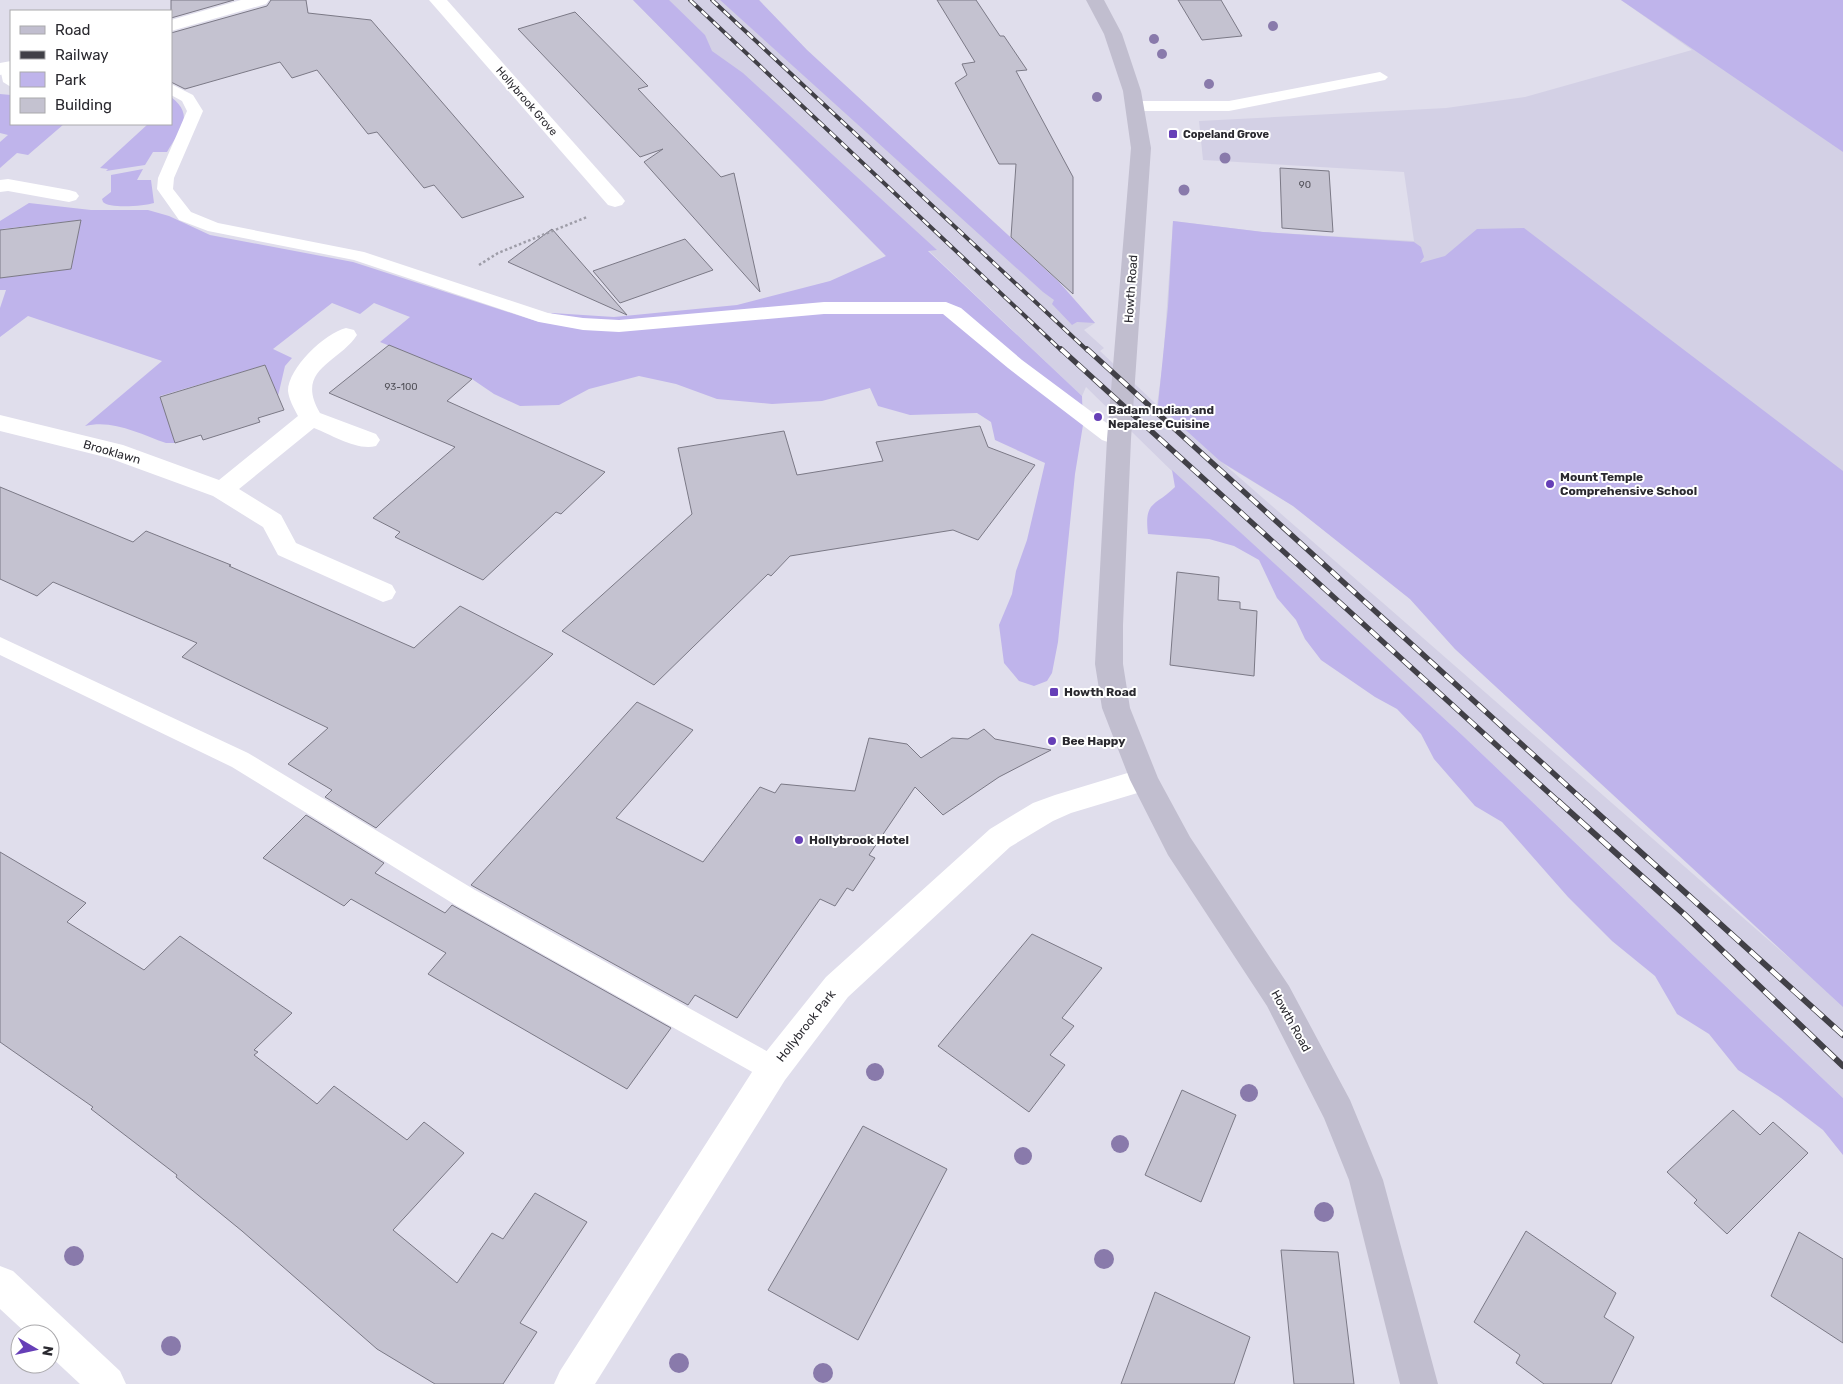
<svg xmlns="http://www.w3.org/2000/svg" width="1843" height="1384" viewBox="0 0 1843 1384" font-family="Rubik,sans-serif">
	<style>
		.built { fill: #d3d0e5; fill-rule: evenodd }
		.green { fill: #bfb4eb }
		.building { fill: #c4c2d0; stroke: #7b7986 }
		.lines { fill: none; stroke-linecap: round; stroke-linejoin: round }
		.path { stroke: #9e9da8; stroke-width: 2.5; stroke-dasharray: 2.5 2.5; stroke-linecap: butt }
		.lane { fill: #fff; fill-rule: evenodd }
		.street { fill: #fff; fill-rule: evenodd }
		.secondary { fill: #c1becf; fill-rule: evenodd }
		.rail-far2-casing { stroke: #414047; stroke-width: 4 }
		.rail-far1-casing { stroke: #414047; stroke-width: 5.5 }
		.rail-casing { stroke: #414047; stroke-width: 6 }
		.rail-far2 { stroke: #fff; stroke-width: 2.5; stroke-dasharray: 8; stroke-linecap: butt }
		.rail-far1 { stroke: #fff; stroke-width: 4; stroke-dasharray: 11; stroke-linecap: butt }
		.rail { stroke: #fff; stroke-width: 4.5; stroke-dasharray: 14; stroke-linecap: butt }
		.tree { fill: #897aab }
		.poi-dot { fill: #663fb7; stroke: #fff; stroke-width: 2 }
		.labels { text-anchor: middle; stroke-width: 4; stroke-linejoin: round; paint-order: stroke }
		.number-label { font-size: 10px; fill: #504f57 }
		.far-street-label { font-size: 11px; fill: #2a292f; stroke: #fff }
		.far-poi-label { font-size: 11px; font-weight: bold; fill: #2a292f; stroke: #fff; text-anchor: start }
		.street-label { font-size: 12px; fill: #2a292f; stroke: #fff }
		.poi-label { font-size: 12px; font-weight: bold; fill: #2a292f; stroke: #fff; text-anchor: start }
	</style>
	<rect width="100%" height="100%" fill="#e0deec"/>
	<!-- built -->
	<path class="built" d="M633,0H759L807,50L1059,282L1095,323L1084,330L1104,348L1100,351L1157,405L1163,362L1173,221L1263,232L1414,241L1404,172L1203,160L1199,121L1446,108L1525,97L1692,50L1621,0H1843V1098L1461,734L1181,480L1086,387L1082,396L928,250L886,256ZM1224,464L1293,506L1410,599L1455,649L1795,963Z"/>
	<!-- green -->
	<g class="green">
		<path d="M633,0H669L705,35L712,51L743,73L937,250L928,251L1082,396L1083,425L1075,474L1058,642L1052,673L1047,681L1034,686L1019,681L1004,663L999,625L1012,594L1016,571L1027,540L1045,463L995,440L991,422L977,413L910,415L878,406L870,388L822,401L772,404L717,399L676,384L639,376L589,389L559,405L520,406L494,394L472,379L380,342L410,317L374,303L360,314L332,303L273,349L292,358L285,366L278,396L265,365L160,396L175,443H166C140,434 113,419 85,426L162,361L28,316L0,337V308L6,290H0V278L71,269L81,220L2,229L0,237V221L29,203L91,210H148L169,216L210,235L353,262L539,322L552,313L614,317L737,305L830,281L886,256Z"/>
		<polygon points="720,0 759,0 807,50 1059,282 1095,323 1077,322 1072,325 1052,304 1054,300 1043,292"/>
		<polygon points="1621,0 1843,0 1843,152"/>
		<polygon points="0,94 11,95 11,124 64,124 28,155 17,153 0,168 0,142 8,135 0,133"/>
		<path d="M171,97C196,116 179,131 167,152H153L145,165L106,171L108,169L100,168L148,124H171Z"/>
		<path d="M143,169L137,180H151L154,203C145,206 109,209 103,202L102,199L111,192V175Z"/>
		<polygon points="1173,221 1263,232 1414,242 1421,247 1424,257 1420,263 1445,256 1477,229 1524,228 1843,471 1843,1007 1455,649 1410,599 1293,506 1220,461 1158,405 1168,307"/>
		<path d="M1172,470L1461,734L1843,1098V1155L1823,1130L1781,1098L1738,1070L1709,1034L1677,1014L1655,976L1612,941L1568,897L1502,822L1475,806L1434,759L1421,734L1397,709L1375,697L1321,660L1305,639L1296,620L1277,598L1259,560L1234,546L1209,539L1148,534C1144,500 1155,507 1175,487Z"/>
	</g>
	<!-- building -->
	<g class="building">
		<polygon points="171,0 234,0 171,18"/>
		<polygon points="271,0 306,0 308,13 371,20 524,197 462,218 434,185 424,188 377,132 368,134 317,70 292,78 280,62 185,89 171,82 171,33 267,6"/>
		<polygon points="937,0 976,0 1000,36 1004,36 1027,70 1016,71 1073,177 1073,294 1011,237 1016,164 999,164 955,83 967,75 962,64 975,62"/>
		<polygon points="1178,0 1221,0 1242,36 1202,40"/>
		<polygon points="575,12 648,86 638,89 721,177 734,173 760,292 644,162 663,149 640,157 518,29"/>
		<polygon points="1280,168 1329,171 1333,232 1282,228"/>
		<polygon points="81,220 71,269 0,278 0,230"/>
		<polygon points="552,229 565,244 627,315 508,262"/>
		<polygon points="685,239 713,270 620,303 593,271"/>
		<polygon points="389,345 472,379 447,401 605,472 561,514 556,512 483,580 395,537 400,532 373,518 455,447 329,393"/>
		<polygon points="265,365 284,410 258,418 260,422 203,440 201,435 175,443 160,397"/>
		<polygon points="980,426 988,447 1035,465 978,540 953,530 790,556 771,576 768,574 654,685 562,631 692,514 678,448 784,431 797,475 883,461 876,442"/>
		<polygon points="0,487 133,542 146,531 231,565 229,566 414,648 460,606 553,654 376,828 325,797 332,790 288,764 328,728 182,657 197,643 53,582 37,596 0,579"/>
		<polygon points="1177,572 1219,577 1218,600 1240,602 1240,609 1257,611 1254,676 1170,665"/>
		<polygon points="637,702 693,730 616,818 703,862 760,787 775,793 781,784 855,791 869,738 907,744 921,758 952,738 968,739 984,729 995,739 1051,750 999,777 943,815 915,787 869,855 875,858 853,891 847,888 835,906 820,899 737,1018 695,995 688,1005 471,885"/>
		<polygon points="306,815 384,863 375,873 445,913 452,905 671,1028 627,1089 428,974 446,953 351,899 344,906 263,858"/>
		<polygon points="0,852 86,903 67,922 144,970 180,936 292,1013 254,1050 258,1052 254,1055 317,1104 334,1086 407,1140 424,1122 464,1153 393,1230 457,1283 492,1233 503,1239 535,1193 587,1222 520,1323 537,1332 503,1384 435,1384 377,1349 242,1231 176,1177 177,1175 91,1109 93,1107 0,1042"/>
		<polygon points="1032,934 1102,968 1062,1018 1074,1026 1050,1055 1065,1065 1029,1112 938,1046"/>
		<polygon points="1182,1090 1236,1115 1201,1202 1145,1175"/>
		<polygon points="1733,1110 1760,1135 1773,1122 1808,1153 1727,1234 1694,1203 1697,1200 1667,1172"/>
		<polygon points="863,1126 947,1169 858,1340 768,1290"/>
		<polygon points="1526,1231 1616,1293 1604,1317 1634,1337 1611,1384 1544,1384 1516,1363 1520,1355 1474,1322"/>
		<polygon points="1799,1232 1843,1259 1843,1343 1771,1296"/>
		<polygon points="1281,1250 1338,1252 1354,1384 1294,1384"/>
		<polygon points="1155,1292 1250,1337 1234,1384 1121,1384"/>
	</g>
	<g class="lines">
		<!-- path -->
		<polyline class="path" points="479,265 498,253 587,217"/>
		<!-- lane -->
		<g class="lane">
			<polygon points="8,63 11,64 11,87 3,82 0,68"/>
			<polygon points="1380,72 1388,77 1385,80 1229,111 1134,111 1126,106 1134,101 1229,101"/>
			<polygon points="171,84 193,95 203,111 174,178 173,189 191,212 218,223 364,252 548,313 583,318 619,320 824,302 946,302 961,308 1022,360 1116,430 1126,434 1129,439 1126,444 1119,446 1102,440 1008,368 943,314 824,314 619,332 583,330 539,322 354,260 208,231 179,220 157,189 158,178 187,111 182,101 171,95"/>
			<polygon points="0,637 248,753 475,890 783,1060 786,1069 783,1078 773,1082 763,1078 457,906 232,767 0,655"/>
		</g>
		<!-- street -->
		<g class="street">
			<polygon points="241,0 269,0 266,4 171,31 171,20"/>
			<polygon points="429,0 447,0 622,197 625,201 622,205 615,207 608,205"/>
			<polygon points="11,61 11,72 0,75 0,63"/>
			<polygon points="8,179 69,190 76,192 79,196 76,200 69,202 8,191 0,192 0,180"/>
			<path d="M346,328L354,330L357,335C339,363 294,369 320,413L376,434L380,440L376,446C357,451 332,435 314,428L239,489L281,515L296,543L392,585L396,592L392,599L383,602L278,555L263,527L213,496L109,458L0,431V415L123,445L219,480L298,416C294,408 289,400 288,391C288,368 325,333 346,328Z"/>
			<polygon points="1144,768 1154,772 1158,780 1154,788 1071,813 1053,821 1010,847 848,997 785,1080 595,1384 554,1384 560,1371 761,1058 826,977 990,829 1033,803 1055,795"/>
			<polygon points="0,1266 13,1271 120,1371 126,1384 80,1384 50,1356 50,1334 27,1334 0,1309"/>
		</g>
		<!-- secondary -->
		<polygon class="secondary" points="1086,0 1104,0 1122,34 1141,91 1151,148 1131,439 1123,625 1123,664 1130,708 1158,778 1190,837 1289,986 1350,1100 1383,1180 1438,1384 1400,1384 1349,1180 1324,1118 1267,1006 1168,855 1130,780 1102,708 1095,664 1097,625 1107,439 1131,148 1123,91 1104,34"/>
		<!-- rail-far2 casing -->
		<g class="rail-far2-casing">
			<g id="rail-far2">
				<polyline points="690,0 1062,351"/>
				<polyline points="712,0 1088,351"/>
			</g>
		</g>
		<!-- rail-far1 casing -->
		<g class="rail-far1-casing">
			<g id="rail-far1">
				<polyline points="1061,349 1559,802"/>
				<polyline points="1087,349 1585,802"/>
			</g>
		</g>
		<!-- rail casing -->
		<g class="rail-casing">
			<g id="rail">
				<polyline points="1558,801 1685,915 1843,1066"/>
				<polyline points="1584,801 1843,1035"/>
			</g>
		</g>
		<!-- rail-far2 -->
		<use href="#rail-far2" class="rail-far2"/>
		<!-- rail-far1 -->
		<use href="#rail-far1" class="rail-far1"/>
		<!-- rail -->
		<use href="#rail" class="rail"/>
	</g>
	<!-- trees -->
	<g class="tree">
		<circle cx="1273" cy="26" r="5"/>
		<circle cx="1154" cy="39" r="5"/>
		<circle cx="1162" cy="54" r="5"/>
		<circle cx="1209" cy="84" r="5"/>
		<circle cx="1097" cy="97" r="5"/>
		<circle cx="1225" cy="158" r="5.5"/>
		<circle cx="1184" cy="190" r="5.5"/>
		<circle cx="875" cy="1072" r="9"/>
		<circle cx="1249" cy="1093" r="9"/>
		<circle cx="1120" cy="1144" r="9"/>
		<circle cx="1023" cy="1156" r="9"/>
		<circle cx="1324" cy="1212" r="10"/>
		<circle cx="74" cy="1256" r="10"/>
		<circle cx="1104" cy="1259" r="10"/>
		<circle cx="171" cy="1346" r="10"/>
		<circle cx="679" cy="1363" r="10"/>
		<circle cx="823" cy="1373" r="10"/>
	</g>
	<!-- markers -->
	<g class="poi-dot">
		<rect x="1168" y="129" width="10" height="10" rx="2.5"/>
		<circle cx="1098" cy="417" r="5"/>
		<circle cx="1550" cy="484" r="5"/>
		<rect x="1049" y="687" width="10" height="10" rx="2.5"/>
		<circle cx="1052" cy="741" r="5"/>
		<circle cx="799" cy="840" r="5"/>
	</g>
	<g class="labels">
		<!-- number labels -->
		<g class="number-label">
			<text x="1305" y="188">90</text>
			<text x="401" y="390">93-100</text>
		</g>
		<!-- far-street labels -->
		<g class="far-street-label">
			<text transform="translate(527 101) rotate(49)" y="4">Hollybrook Grove</text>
		</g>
		<!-- far-poi labels -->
		<g class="far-poi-label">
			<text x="1183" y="138">Copeland Grove</text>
		</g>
		<!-- street labels -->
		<g class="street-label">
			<text transform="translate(1131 289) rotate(-86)" y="4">Howth Road</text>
			<text transform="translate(112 452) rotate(16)" y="4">Brooklawn</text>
			<text transform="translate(1291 1021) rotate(61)" y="4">Howth Road</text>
			<text transform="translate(806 1026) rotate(-52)" y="4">Hollybrook Park</text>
		</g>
		<!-- poi labels -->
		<g class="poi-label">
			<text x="1108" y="414">Badam Indian and<tspan x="1108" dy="14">Nepalese Cuisine</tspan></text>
			<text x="1560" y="481">Mount Temple<tspan x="1560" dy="14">Comprehensive School</tspan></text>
			<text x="1064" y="696">Howth Road</text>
			<text x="1062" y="745">Bee Happy</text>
			<text x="809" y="844">Hollybrook Hotel</text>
		</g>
	</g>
	<!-- legend -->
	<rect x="10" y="10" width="162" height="115" fill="#ffffff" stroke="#aaa9ac"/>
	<rect x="20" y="26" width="25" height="8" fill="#c1becf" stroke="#aaa9ac"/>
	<text x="55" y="35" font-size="15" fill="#2a292f">Road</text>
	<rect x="20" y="51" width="25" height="8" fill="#414047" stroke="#aaa9ac"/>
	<text x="55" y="60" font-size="15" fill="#2a292f">Railway</text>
	<rect x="20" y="72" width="25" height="15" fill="#bfb4eb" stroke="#aaa9ac"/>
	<text x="55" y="85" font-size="15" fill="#2a292f">Park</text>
	<rect x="20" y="98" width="25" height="15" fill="#c4c2d0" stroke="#aaa9ac"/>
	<text x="55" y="110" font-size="15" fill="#2a292f">Building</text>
	<!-- north arrow -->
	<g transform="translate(35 1349) rotate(99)"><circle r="24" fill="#ffffff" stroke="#aaa9ac"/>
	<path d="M0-4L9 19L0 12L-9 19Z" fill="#663fb7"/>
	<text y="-8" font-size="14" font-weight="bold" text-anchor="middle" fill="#2a292f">N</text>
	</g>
</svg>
